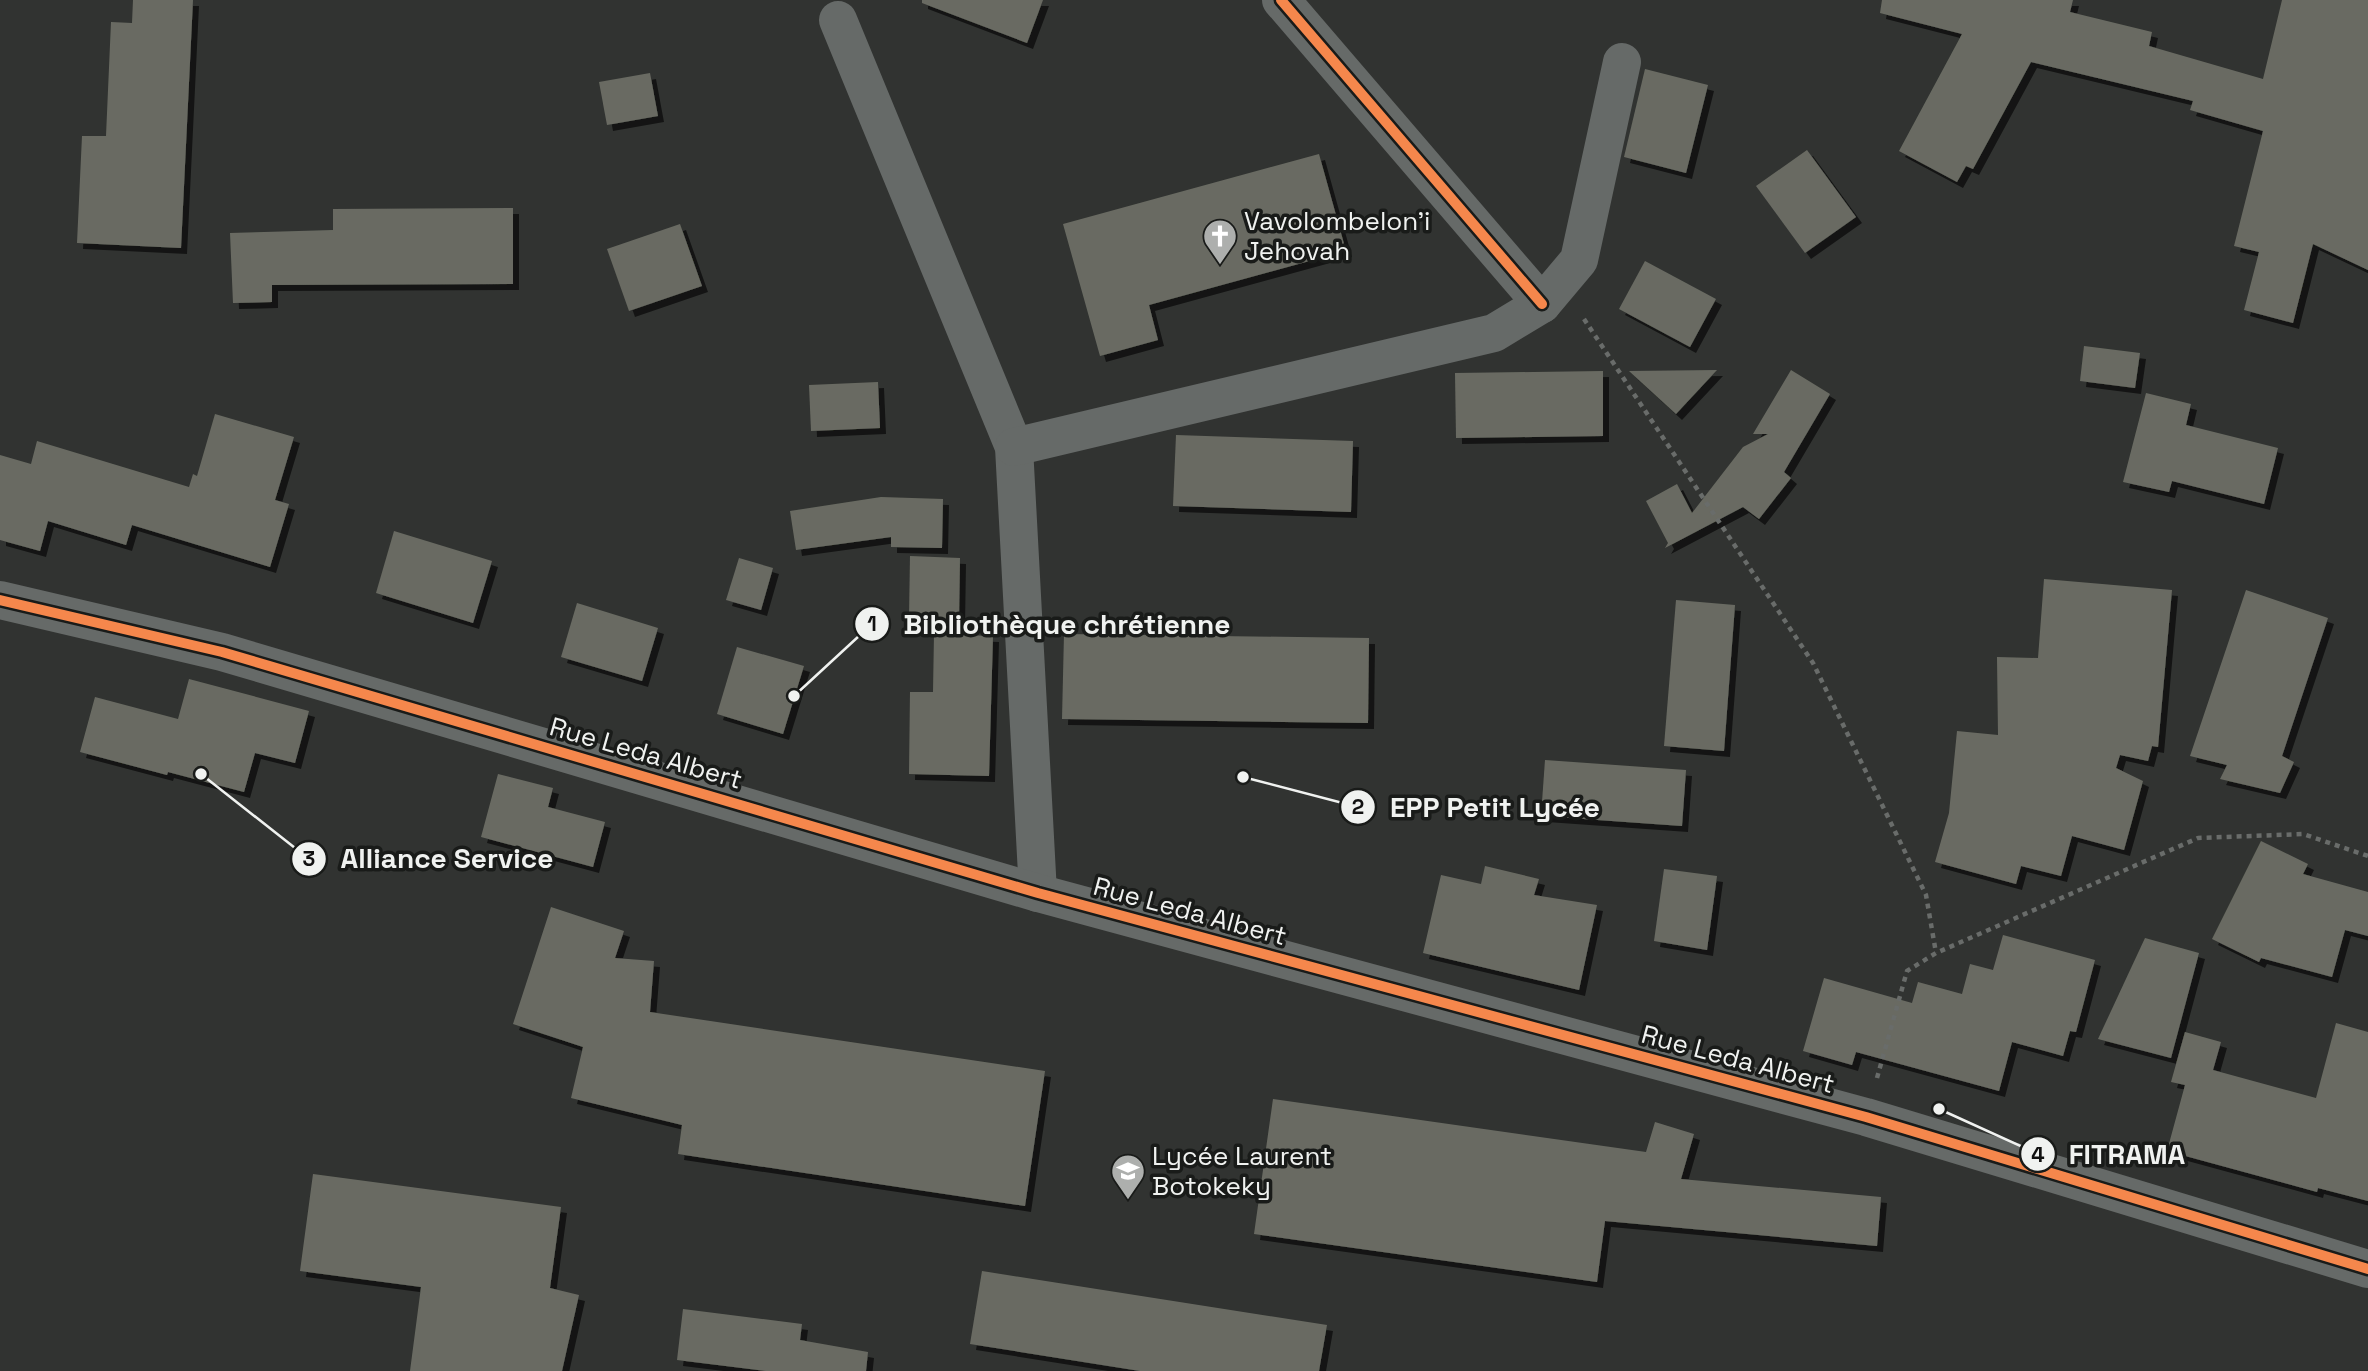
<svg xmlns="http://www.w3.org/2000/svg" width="2368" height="1371" viewBox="0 0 2368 1371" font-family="'Space Grotesk',sans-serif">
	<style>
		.building { fill: #696b62; filter: url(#shadow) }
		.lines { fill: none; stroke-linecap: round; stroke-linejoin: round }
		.path { stroke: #696c6a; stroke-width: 4.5; stroke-dasharray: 5 5; stroke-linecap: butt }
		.minor { stroke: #666a68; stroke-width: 38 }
		.cycleway-casing { stroke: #191b19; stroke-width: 15 }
		.cycleway { stroke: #f5874c; stroke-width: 10 }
		.labels { text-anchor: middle; stroke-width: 7; stroke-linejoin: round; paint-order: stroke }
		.poi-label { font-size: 26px; fill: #f0f2f0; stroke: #191b19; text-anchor: start }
		.street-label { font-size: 26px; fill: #f0f2f0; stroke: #191b19 }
		.leader { fill: none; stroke: #f0f2f0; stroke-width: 2.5 }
		.callout-dot { fill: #f0f2f0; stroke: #191b19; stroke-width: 2.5 }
		.mark-label { font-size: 21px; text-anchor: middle; font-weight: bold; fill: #111 }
		.callout-label { font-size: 28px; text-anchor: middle; font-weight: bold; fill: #f0f2f0; stroke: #191b19; stroke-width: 7; stroke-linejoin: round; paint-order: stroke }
	</style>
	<defs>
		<filter id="shadow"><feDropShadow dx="6" dy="6" stdDeviation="0" flood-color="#0009"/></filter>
	</defs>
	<rect width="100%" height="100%" fill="#313331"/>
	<!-- building -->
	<g class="building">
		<polygon points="133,0 193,0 181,248 77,243 82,136 106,136 111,22 132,23"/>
		<polygon points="922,0 1043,0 1027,43 922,3"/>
		<polygon points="1882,0 2073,0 2070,12 2152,32 2149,46 2263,79 2282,0 2368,0 2368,270 2313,244 2293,323 2244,310 2259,252 2234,246 2263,131 2190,110 2193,101 2031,62 1973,169 1966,166 1957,182 1899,151 1962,34 1880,13"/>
		<polygon points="1645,69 1708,85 1686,173 1624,157"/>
		<polygon points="650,73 658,116 607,125 599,82"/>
		<polygon points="1807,150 1856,217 1805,253 1756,186"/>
		<polygon points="1319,154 1346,251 1149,305 1158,340 1100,356 1063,224"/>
		<polygon points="513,208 513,284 272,285 272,302 233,303 230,233 333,230 333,209"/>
		<polygon points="680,224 702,286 629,311 607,249"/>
		<polygon points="1645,261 1716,299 1690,347 1619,309"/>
		<polygon points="2084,346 2140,353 2135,388 2080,381"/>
		<polygon points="1717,370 1676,414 1629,371"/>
		<polygon points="1791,370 1830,394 1784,472 1791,478 1759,519 1743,507 1665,548 1668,543 1646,501 1677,484 1692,513 1743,447 1768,434 1753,434"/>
		<polygon points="1603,371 1603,436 1456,438 1455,373"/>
		<polygon points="878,382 880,428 811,431 809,385"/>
		<polygon points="2146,393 2191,404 2186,425 2278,448 2264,504 2172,481 2169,492 2123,482"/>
		<polygon points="215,414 294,437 275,500 289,504 270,567 132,525 126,545 48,521 40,551 0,540 0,455 31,464 37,441 189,487 193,474 197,476"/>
		<polygon points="1176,435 1353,441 1351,512 1173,506"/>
		<polygon points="881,497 943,499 942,548 891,547 891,537 796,550 790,511"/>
		<polygon points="394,531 492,561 473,623 376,593"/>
		<polygon points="910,556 960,558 959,620 909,618"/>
		<polygon points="739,558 773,568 761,610 726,600"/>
		<polygon points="2044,579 2172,590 2158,747 2152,746 2148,761 2120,755 2116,768 2143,781 2124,850 2072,836 2061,876 2021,866 2016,884 1935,862 1949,813 1957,731 1998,735 1997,657 2038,658"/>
		<polygon points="2246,590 2328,618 2282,756 2294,762 2280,793 2220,779 2227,765 2190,756"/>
		<polygon points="1676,600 1735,605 1724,751 1664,746"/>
		<polygon points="577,603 658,628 642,681 561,657"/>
		<polygon points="934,634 993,636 989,776 909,774 910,692 933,692"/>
		<polygon points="1064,634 1369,638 1368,723 1062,719"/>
		<polygon points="737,647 804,666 783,734 717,714"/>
		<polygon points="189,679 309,711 295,763 255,753 244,792 168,772 167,775 80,752 95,697 178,719"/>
		<polygon points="1545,760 1686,770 1682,826 1541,816"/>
		<polygon points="498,774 553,788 548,807 605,822 593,867 481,837"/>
		<polygon points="2261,841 2308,864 2303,874 2368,892 2368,936 2345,930 2332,977 2261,958 2259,962 2212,939"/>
		<polygon points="1485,866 1539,879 1534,895 1597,905 1579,990 1423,953 1441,875 1481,884"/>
		<polygon points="1664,869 1717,876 1707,950 1654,941"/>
		<polygon points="551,907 624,931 615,958 654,961 650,1012 1045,1071 1025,1206 678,1154 682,1125 571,1098 583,1047 513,1024"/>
		<polygon points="2003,935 2095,960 2076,1032 2070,1031 2063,1056 2012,1042 1999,1091 1856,1052 1852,1065 1803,1051 1824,978 1912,1003 1918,982 1962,994 1970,964 1993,970"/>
		<polygon points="2145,938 2199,953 2171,1058 2098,1039"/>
		<polygon points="2336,1023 2368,1032 2368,1201 2318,1188 2317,1192 2167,1151 2185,1085 2171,1082 2185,1032 2221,1042 2213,1070 2316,1098"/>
		<polygon points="1273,1099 1646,1152 1655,1122 1694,1134 1681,1179 1881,1197 1877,1246 1605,1221 1597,1282 1254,1234"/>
		<polygon points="313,1174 561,1207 550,1288 579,1295 562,1371 410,1371 421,1287 300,1271"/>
		<polygon points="982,1271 1327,1325 1319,1371 1140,1371 970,1344"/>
		<polygon points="683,1309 802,1324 800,1340 868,1352 866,1371 766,1371 677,1360"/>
	</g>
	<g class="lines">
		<!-- path -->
		<g class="path">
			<polyline points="1584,319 1813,663 1926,895 1936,953"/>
			<polyline points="1877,1078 1907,971 1936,953 2198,838 2303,834 2368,856"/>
		</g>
		<!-- minor -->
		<g class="minor">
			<polyline points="1281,0 1542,304"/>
			<polyline points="838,20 1014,447 1038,893"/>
			<polyline points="1014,447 1494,333 1542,304 1579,260 1622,62"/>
			<polyline points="0,600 222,652 1038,893 1866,1117 2368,1269"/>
		</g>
		<!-- cycleway casing -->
		<g class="cycleway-casing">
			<g id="cycleway">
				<polyline points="1281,0 1542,304"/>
				<polyline points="0,600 222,652 1038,893 1866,1117 2368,1269"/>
			</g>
		</g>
		<!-- cycleway -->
		<use href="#cycleway" class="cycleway"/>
	</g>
	<!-- icons -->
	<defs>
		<g id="church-pin" transform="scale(1.75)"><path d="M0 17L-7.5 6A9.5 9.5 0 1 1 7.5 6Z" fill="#adafad" stroke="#191b19"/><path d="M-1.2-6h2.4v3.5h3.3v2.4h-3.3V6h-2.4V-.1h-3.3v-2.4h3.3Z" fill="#fff"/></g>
		<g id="school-pin" transform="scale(1.75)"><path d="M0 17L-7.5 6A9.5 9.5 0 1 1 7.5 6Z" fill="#adafad" stroke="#191b19"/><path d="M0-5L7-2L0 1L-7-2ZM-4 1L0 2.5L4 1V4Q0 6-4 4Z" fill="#fff"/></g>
	</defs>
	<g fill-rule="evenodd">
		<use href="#church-pin" x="1220" y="236"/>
		<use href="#school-pin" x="1128" y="1171"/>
	</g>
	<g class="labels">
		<!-- poi labels -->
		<g class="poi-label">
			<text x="1244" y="230">Vavolombelon'i<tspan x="1244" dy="30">Jehovah</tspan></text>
			<text x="1152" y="1165">Lycée Laurent<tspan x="1152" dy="30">Botokeky</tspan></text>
		</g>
		<!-- street labels -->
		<g class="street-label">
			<text transform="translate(646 753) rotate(16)" y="9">Rue Leda Albert</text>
			<text transform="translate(1190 911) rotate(15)" y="9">Rue Leda Albert</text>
			<text transform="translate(1738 1059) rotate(15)" y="9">Rue Leda Albert</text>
		</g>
	</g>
	<!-- callouts -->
	<path class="leader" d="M794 696L872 624M1243 777L1358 807M201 774L309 859M1939 1109L2038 1154"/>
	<g class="callout-dot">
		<circle cx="794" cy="696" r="7"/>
		<circle cx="1243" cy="777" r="7"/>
		<circle cx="201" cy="774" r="7"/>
		<circle cx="1939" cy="1109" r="7"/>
		<circle cx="872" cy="624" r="18"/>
		<circle cx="1358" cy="807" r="18"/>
		<circle cx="309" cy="859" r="18"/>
		<circle cx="2038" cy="1154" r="18"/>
	</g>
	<g class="mark-label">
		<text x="872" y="631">1</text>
		<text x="1358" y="814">2</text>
		<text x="309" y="866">3</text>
		<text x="2038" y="1162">4</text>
	</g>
	<g class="callout-label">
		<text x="1067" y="634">Bibliothèque chrétienne</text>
		<text x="1495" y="817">EPP Petit Lycée</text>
		<text x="447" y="868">Alliance Service</text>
		<text x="2127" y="1164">FITRAMA</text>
	</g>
</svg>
